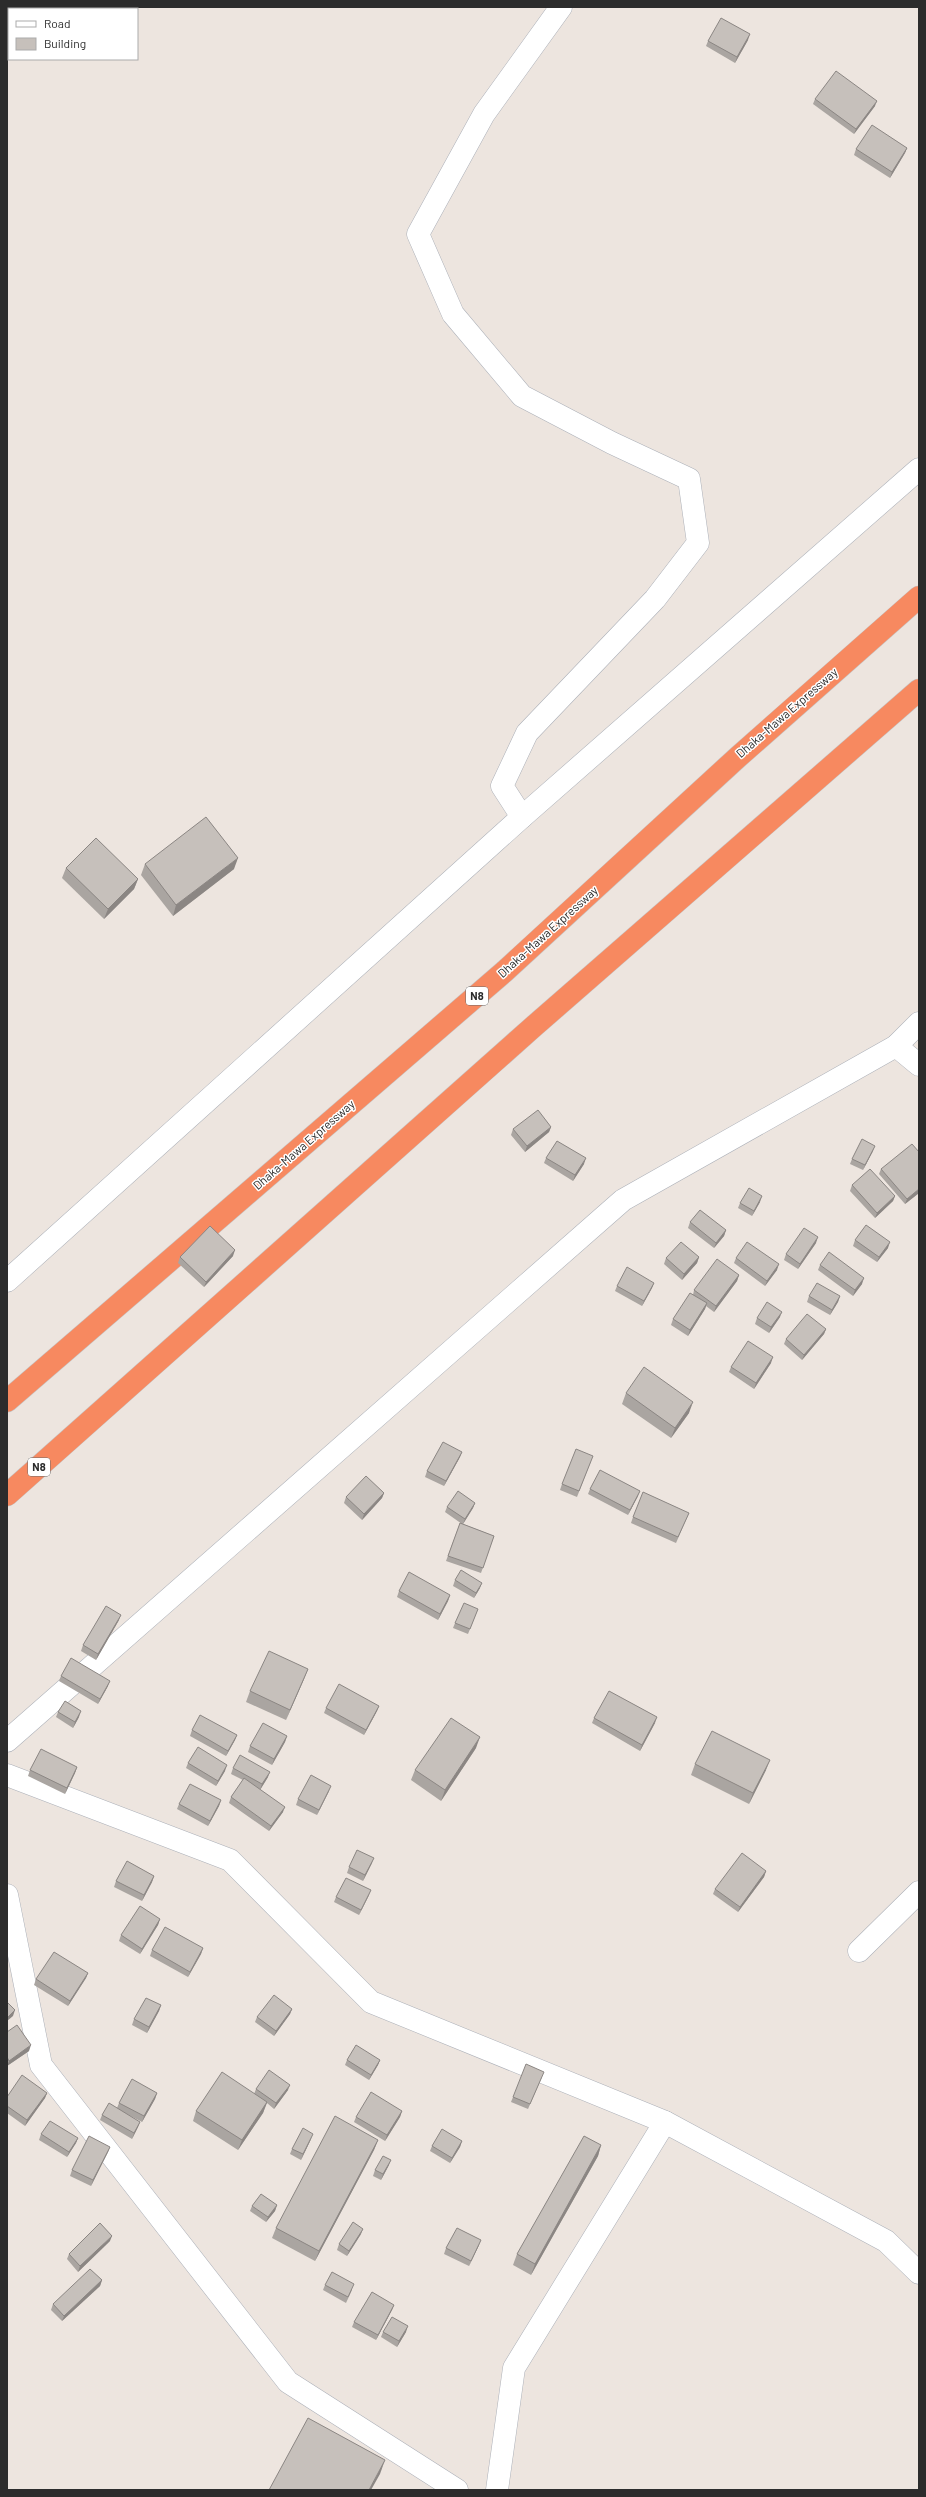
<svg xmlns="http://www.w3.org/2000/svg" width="926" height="2497" viewBox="0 0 926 2497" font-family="Barlow,sans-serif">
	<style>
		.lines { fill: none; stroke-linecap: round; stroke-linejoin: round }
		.street-casing { stroke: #acb0b8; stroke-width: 23 }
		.secondary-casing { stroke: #acb0b8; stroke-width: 23 }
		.highway-casing { stroke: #c4c4c4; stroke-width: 23 }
		.street { stroke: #fff; stroke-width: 22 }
		.secondary { stroke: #fff; stroke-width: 22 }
		.highway { stroke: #f78960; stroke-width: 22 }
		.wall { fill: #aaa5a1 }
		.shaded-wall { fill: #8b8683 }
		.building { fill: #c6c0bb; stroke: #8b8683 }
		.labels { text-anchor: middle; stroke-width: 3; stroke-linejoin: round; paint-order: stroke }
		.shield { fill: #fff; stroke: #6b6b6b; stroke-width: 1 }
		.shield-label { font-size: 11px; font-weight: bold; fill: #2c2c2c }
		.street-label { font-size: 12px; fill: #2c2c2c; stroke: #fff }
	</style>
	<rect width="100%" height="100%" fill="#ede5df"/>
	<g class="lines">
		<!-- street casing -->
		<g class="street-casing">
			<g id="street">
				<polyline points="522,817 502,786 527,733 655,599 698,543 689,479 612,443 522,396 453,314 418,234 484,114 561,7"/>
				<polyline points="896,1046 919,1065"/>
				<polyline points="7,1741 623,1200 896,1046 919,1023"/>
				<polyline points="7,1775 230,1860 371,2002 665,2122 886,2241 919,2273"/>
				<polyline points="7,1895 41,2065 288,2382 457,2490"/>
				<polyline points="859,1951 919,1892"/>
				<polyline points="497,2490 514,2368 665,2122"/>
			</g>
		</g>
		<!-- secondary casing -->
		<g class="secondary-casing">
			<polyline id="secondary" points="7,1281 522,817 919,469"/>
		</g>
		<!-- highway casing -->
		<g class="highway-casing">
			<g id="highway">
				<polyline points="7,1401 505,971 738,757 919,597"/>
				<polyline points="7,1495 533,1027 919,690"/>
			</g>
		</g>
		<!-- street -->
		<use href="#street" class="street"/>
		<!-- secondary -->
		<use href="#secondary" class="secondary"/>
		<!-- highway -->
		<use href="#highway" class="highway"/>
	</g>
	<!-- wall -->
	<g class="wall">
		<polygon points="748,40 735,63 706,46 708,41"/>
		<polygon points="815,99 875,106 854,134 813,104"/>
		<polygon points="907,148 905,153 890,178 854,155 856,149"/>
		<polygon points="145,864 234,869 173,916 141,875"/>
		<polygon points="66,868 138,879 134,889 104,919 62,878"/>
		<polygon points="551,1127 549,1132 525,1152 511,1135 513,1129"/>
		<polygon points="873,1151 863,1170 850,1164 852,1159"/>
		<polygon points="546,1158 584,1164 573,1181 544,1163"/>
		<polygon points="881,1169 919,1193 905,1204 879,1174"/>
		<polygon points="852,1185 895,1196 893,1201 875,1218 850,1191"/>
		<polygon points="760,1202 752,1216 738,1208 740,1203"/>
		<polygon points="690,1222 726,1230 724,1236 714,1248 688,1228"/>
		<polygon points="855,1240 888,1248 877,1262 853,1246"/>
		<polygon points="816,1243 798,1269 784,1260 786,1254"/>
		<polygon points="233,1256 204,1287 178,1263 180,1257"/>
		<polygon points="699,1257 697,1263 682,1280 664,1264 666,1258"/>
		<polygon points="736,1258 777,1270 765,1286 734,1263"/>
		<polygon points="820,1265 862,1284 853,1296 818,1270"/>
		<polygon points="739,1275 737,1281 714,1312 706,1306 705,1309 688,1336 671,1325 673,1319 693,1295 694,1290"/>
		<polygon points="654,1283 652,1288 642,1306 615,1291 617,1286"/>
		<polygon points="809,1296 840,1296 838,1302 830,1315 807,1302"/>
		<polygon points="780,1317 769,1333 755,1324 757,1318"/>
		<polygon points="826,1329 824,1334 802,1360 784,1344 786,1339"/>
		<polygon points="771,1363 754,1389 729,1372 731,1367"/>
		<polygon points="626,1393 689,1413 671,1438 622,1404"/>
		<polygon points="462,1452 460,1457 444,1486 425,1477 427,1471"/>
		<polygon points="591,1461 577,1497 560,1490 562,1484"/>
		<polygon points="590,1489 638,1496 628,1515 588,1494"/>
		<polygon points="384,1493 382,1498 362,1520 344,1503 346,1497"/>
		<polygon points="475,1503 473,1508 463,1524 494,1536 481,1573 446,1561 460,1523 462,1524 445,1512 447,1507"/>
		<polygon points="689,1513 676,1543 631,1523 633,1517"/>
		<polygon points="455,1580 480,1588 474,1598 453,1586"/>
		<polygon points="399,1591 450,1595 448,1601 438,1620 397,1597"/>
		<polygon points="478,1609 468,1634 453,1628 455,1623"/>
		<polygon points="119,1620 96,1660 81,1651 83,1645"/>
		<polygon points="308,1669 304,1679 286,1720 246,1702 250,1691"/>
		<polygon points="61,1676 108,1686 98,1704 59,1681"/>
		<polygon points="379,1706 377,1711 364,1735 324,1713 326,1708"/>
		<polygon points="58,1712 79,1717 73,1728 56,1717"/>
		<polygon points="594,1718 655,1723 640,1751 592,1723"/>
		<polygon points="192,1730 237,1735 235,1740 226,1756 190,1736"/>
		<polygon points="287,1736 285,1742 272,1765 248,1752 250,1746"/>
		<polygon points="476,1748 441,1801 411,1780 415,1770"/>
		<polygon points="188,1763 225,1771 216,1786 186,1768"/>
		<polygon points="695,1764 766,1770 749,1804 691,1775"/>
		<polygon points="77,1767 75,1773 65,1794 28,1776 30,1770"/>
		<polygon points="233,1768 268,1777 260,1790 283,1812 269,1831 229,1803 231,1797 243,1780 231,1774"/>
		<polygon points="329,1791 317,1815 296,1805 298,1799"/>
		<polygon points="221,1800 219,1806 208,1826 177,1809 179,1804"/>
		<polygon points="372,1863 363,1881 347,1873 349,1867"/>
		<polygon points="766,1871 764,1877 738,1912 713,1894 715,1889"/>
		<polygon points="154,1876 152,1882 142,1901 114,1887 116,1881"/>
		<polygon points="369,1895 359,1915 334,1902 336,1897"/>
		<polygon points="160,1919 158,1925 140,1954 119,1941 121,1935"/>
		<polygon points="203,1948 201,1954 188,1977 150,1956 152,1950"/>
		<polygon points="88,1973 86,1978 68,2006 34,1985 36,1979"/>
		<polygon points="161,2005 159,2011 147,2033 132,2025 134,2019"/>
		<polygon points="292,2009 290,2014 274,2036 255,2022 257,2017"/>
		<polygon points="7,2032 29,2051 7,2066"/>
		<polygon points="347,2060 380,2060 378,2065 369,2080 345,2065"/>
		<polygon points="542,2077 528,2109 511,2102 513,2097"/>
		<polygon points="256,2089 288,2090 274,2109 267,2103 263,2113 238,2150 193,2121 196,2111 254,2094"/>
		<polygon points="47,2093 45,2098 25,2126 7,2113 7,2097"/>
		<polygon points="157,2093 155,2099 142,2122 123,2112 140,2122 138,2127 132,2139 100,2120 102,2115 117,2108 119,2103"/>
		<polygon points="402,2111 400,2117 385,2141 354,2122 356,2117"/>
		<polygon points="41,2134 78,2138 76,2143 67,2157 39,2140"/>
		<polygon points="311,2139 301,2160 290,2154 292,2149"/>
		<polygon points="378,2140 374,2150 315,2261 272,2238 276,2228"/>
		<polygon points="462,2141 460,2147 450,2163 430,2151 432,2146"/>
		<polygon points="601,2145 598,2156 531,2275 513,2265 517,2254"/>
		<polygon points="110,2147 108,2152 91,2186 70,2176 72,2170"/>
		<polygon points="389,2165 381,2180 373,2176 375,2170"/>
		<polygon points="277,2205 275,2211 266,2222 250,2211 252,2206"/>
		<polygon points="361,2234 347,2256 337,2250 339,2244"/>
		<polygon points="110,2241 78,2272 67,2259 69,2254"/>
		<polygon points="479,2245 469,2266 444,2254 446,2248"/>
		<polygon points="102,2280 100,2286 62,2321 51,2310 53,2304"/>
		<polygon points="325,2285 352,2290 346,2303 323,2290"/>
		<polygon points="394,2305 392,2310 376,2340 352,2327 354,2322"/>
		<polygon points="383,2332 406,2332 397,2347 381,2337"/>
	</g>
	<!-- shaded-wall -->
	<g class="shaded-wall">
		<polygon points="750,34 748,40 735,63 737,57"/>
		<polygon points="877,101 875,106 854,134 856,129"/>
		<polygon points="907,148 905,153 890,178 892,172"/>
		<polygon points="238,858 234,869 173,916 176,905"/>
		<polygon points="138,879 134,889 104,919 108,909"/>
		<polygon points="551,1127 549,1132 525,1152 527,1146"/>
		<polygon points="875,1146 873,1151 863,1170 865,1165"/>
		<polygon points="586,1158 584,1164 573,1181 575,1175"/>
		<polygon points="919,1189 919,1193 905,1204 907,1199"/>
		<polygon points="762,1196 760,1202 752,1216 754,1211"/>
		<polygon points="895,1196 893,1201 875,1218 877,1213"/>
		<polygon points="726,1230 724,1236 714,1248 716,1243"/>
		<polygon points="818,1237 816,1243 798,1269 800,1264"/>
		<polygon points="890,1242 888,1248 877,1262 879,1257"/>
		<polygon points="235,1250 233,1256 204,1287 206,1282"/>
		<polygon points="699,1257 697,1263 682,1280 684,1274"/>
		<polygon points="779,1264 777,1270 765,1286 767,1281"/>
		<polygon points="739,1275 737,1281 714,1312 716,1306"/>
		<polygon points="864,1278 862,1284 853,1296 855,1290"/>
		<polygon points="654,1283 652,1288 642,1306 644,1301"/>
		<polygon points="840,1296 838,1302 830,1315 832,1310"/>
		<polygon points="707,1303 705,1309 688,1336 690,1330"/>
		<polygon points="782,1312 780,1317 769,1333 771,1327"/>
		<polygon points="826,1329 824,1334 802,1360 804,1355"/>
		<polygon points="773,1357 771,1363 754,1389 756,1383"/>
		<polygon points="693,1402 689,1413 671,1438 675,1428"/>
		<polygon points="462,1452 460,1457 444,1486 446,1481"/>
		<polygon points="640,1491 638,1496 628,1515 630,1510"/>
		<polygon points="384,1493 382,1498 362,1520 364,1514"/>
		<polygon points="475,1503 473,1508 463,1524 465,1519"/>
		<polygon points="482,1583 480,1588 474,1598 476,1593"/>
		<polygon points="450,1595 448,1601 438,1620 440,1614"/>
		<polygon points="121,1615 119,1620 96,1660 98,1654"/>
		<polygon points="308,1669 304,1679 286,1720 290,1710"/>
		<polygon points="110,1681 108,1686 98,1704 100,1699"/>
		<polygon points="379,1706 377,1711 364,1735 366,1730"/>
		<polygon points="81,1711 79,1717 73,1728 75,1722"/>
		<polygon points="657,1717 655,1723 640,1751 642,1745"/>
		<polygon points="237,1735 235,1740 226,1756 228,1751"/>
		<polygon points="287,1736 285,1742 272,1765 274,1759"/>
		<polygon points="480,1737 476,1748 441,1801 445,1790"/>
		<polygon points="770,1760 766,1770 749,1804 753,1793"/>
		<polygon points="227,1765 225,1771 216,1786 218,1781"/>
		<polygon points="77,1767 75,1773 65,1794 67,1788"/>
		<polygon points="270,1772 268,1777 260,1790 262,1784"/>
		<polygon points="331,1786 329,1791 317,1815 319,1810"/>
		<polygon points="221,1800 219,1806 208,1826 210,1821"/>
		<polygon points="285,1807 283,1812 269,1831 271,1826"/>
		<polygon points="374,1858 372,1863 363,1881 365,1875"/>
		<polygon points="766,1871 764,1877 738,1912 740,1907"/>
		<polygon points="154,1876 152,1882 142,1901 144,1895"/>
		<polygon points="371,1890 369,1895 359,1915 361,1910"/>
		<polygon points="160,1919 158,1925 140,1954 142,1949"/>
		<polygon points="203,1948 201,1954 188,1977 190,1972"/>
		<polygon points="88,1973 86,1978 68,2006 70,2001"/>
		<polygon points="161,2005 159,2011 147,2033 149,2027"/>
		<polygon points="292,2009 290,2014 274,2036 276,2031"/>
		<polygon points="15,2010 13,2016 7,2021 7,2018"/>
		<polygon points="31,2045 29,2051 7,2066 9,2061"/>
		<polygon points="380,2060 378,2065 369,2080 371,2075"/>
		<polygon points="290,2085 288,2090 274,2109 276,2103"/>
		<polygon points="47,2093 45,2098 25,2126 27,2120"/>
		<polygon points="157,2093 155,2099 142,2122 144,2116"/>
		<polygon points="267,2102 263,2113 238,2150 242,2140"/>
		<polygon points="402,2111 400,2117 385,2141 387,2135"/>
		<polygon points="140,2122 138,2127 132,2139 134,2133"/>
		<polygon points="313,2134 311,2139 301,2160 303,2154"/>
		<polygon points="78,2138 76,2143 67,2157 69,2152"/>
		<polygon points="378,2140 374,2150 315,2261 319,2251"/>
		<polygon points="462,2141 460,2147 450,2163 452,2158"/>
		<polygon points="601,2145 598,2156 531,2275 535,2264"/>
		<polygon points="110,2147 108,2152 91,2186 93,2180"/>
		<polygon points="391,2160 389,2165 381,2180 383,2174"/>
		<polygon points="277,2205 275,2211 266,2222 268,2217"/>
		<polygon points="363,2229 361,2234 347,2256 349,2251"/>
		<polygon points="112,2236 110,2241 78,2272 80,2266"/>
		<polygon points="481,2240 479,2245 469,2266 471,2261"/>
		<polygon points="102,2280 100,2286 62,2321 64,2316"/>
		<polygon points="394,2305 392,2310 376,2340 378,2335"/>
		<polygon points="408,2326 406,2332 397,2347 399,2341"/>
		<polygon points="385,2460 380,2474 371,2490 369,2490"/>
	</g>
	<!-- building -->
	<g class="building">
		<polygon points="721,18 750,34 737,57 708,41"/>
		<polygon points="836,71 877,101 856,129 815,99"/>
		<polygon points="872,125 907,148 892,172 856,149"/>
		<polygon points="206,817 238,858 176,905 145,864"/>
		<polygon points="96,838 138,879 108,909 66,868"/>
		<polygon points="538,1110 551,1127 527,1146 513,1129"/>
		<polygon points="862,1139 875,1146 865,1165 852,1159"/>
		<polygon points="557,1141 586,1158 575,1175 546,1158"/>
		<polygon points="912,1144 919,1152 919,1189 907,1199 881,1169"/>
		<polygon points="870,1169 895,1196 877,1213 852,1185"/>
		<polygon points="749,1188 762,1196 754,1211 740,1203"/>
		<polygon points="700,1210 726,1230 716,1243 690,1222"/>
		<polygon points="866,1225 890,1242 879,1257 855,1240"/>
		<polygon points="210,1226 235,1250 206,1282 180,1257"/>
		<polygon points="804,1228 818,1237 800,1264 786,1254"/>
		<polygon points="681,1242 699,1257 684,1274 666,1258"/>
		<polygon points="747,1242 779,1264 767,1281 736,1258"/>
		<polygon points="829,1252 864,1278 855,1290 820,1265"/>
		<polygon points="717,1259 739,1275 716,1306 694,1290"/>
		<polygon points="627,1267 654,1283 644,1301 617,1286"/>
		<polygon points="817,1283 840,1296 832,1310 809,1296"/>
		<polygon points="690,1293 707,1303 690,1330 673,1319"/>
		<polygon points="767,1302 782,1312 771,1327 757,1318"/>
		<polygon points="807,1314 826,1329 804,1355 786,1339"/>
		<polygon points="748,1341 773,1357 756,1383 731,1367"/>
		<polygon points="644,1367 693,1402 675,1428 626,1393"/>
		<polygon points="443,1442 462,1452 446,1481 427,1471"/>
		<polygon points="576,1449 593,1456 579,1491 562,1484"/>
		<polygon points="600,1470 640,1491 630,1510 590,1489"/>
		<polygon points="366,1476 384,1493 364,1514 346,1497"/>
		<polygon points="458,1491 475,1503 465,1519 447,1507"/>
		<polygon points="643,1492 689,1513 678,1537 633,1517"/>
		<polygon points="460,1523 494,1536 483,1568 448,1556"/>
		<polygon points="461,1570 482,1583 476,1593 455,1580"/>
		<polygon points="409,1572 450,1595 440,1614 399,1591"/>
		<polygon points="464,1603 478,1609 470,1629 455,1623"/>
		<polygon points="106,1606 121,1615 98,1654 83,1645"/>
		<polygon points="269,1651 308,1669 290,1710 250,1691"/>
		<polygon points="71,1658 110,1681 100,1699 61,1676"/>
		<polygon points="339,1684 379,1706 366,1730 326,1708"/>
		<polygon points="609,1691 657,1717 642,1745 594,1718"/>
		<polygon points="65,1701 81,1711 75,1722 58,1712"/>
		<polygon points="200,1715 237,1735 228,1751 192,1730"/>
		<polygon points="451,1718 480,1737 445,1790 415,1770"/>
		<polygon points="263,1723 287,1736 274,1759 250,1746"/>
		<polygon points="712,1731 770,1760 753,1793 695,1764"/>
		<polygon points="198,1747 227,1765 218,1781 188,1763"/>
		<polygon points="41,1749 77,1767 67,1788 30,1770"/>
		<polygon points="240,1755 270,1772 262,1784 233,1768"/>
		<polygon points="311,1775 331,1786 319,1810 298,1799"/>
		<polygon points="244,1778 285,1807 271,1826 231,1797"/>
		<polygon points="190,1784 221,1800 210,1821 179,1804"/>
		<polygon points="357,1850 374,1858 365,1875 349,1867"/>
		<polygon points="742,1853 766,1871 740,1907 715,1889"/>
		<polygon points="127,1861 154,1876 144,1895 116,1881"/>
		<polygon points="346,1878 371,1890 361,1910 336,1897"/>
		<polygon points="140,1906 160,1919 142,1949 121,1935"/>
		<polygon points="165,1927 203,1948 190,1972 152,1950"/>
		<polygon points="54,1952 88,1973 70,2001 36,1979"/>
		<polygon points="274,1995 292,2009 276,2031 257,2017"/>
		<polygon points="146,1998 161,2005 149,2027 134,2019"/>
		<polygon points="7,2002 15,2010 7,2018"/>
		<polygon points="17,2025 31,2045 9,2061 7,2057 7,2032"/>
		<polygon points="356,2045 380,2060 371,2075 347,2060"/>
		<polygon points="526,2064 544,2072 530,2104 513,2097"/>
		<polygon points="269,2070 290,2085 276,2103 256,2089"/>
		<polygon points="222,2072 267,2102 242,2140 196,2111"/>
		<polygon points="22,2075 47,2093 27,2120 7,2106 7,2097"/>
		<polygon points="132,2079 157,2093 144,2116 119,2103"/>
		<polygon points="371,2092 402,2111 387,2135 356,2117"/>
		<polygon points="109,2103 140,2122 134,2133 102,2115"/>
		<polygon points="335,2116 378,2140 319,2251 276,2228"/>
		<polygon points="50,2121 78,2138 69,2152 41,2134"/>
		<polygon points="303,2128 313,2134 303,2154 292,2149"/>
		<polygon points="442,2129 462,2141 452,2158 432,2146"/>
		<polygon points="89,2136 110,2147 93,2180 72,2170"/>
		<polygon points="584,2136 601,2145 535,2264 517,2254"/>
		<polygon points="383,2156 391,2160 383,2174 375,2170"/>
		<polygon points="261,2194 277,2205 268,2217 252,2206"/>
		<polygon points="353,2222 363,2229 349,2251 339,2244"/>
		<polygon points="100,2223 112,2236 80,2266 69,2254"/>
		<polygon points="457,2228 481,2240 471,2261 446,2248"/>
		<polygon points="90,2269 102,2280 64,2316 53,2304"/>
		<polygon points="332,2272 354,2284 348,2297 325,2285"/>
		<polygon points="372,2292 394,2305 378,2335 354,2322"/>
		<polygon points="392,2317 408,2326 399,2341 383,2332"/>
		<polygon points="308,2418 385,2460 369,2490 269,2490"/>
	</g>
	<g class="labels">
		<!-- shield labels -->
		<g class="shield">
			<rect x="466" y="987" width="22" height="18" rx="3"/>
			<rect x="28" y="1458" width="22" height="18" rx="3"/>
		</g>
		<g class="shield-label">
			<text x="477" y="1000">N8</text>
			<text x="39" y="1471">N8</text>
		</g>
		<!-- street labels -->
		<g class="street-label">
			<text transform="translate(787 713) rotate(-41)" y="4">Dhaka-Mawa Expressway</text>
			<text transform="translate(548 932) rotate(-42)" y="4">Dhaka-Mawa Expressway</text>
			<text transform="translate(304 1145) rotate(-41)" y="4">Dhaka-Mawa Expressway</text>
		</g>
	</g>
	<!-- border -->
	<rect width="926" height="2497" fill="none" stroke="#2c2c2c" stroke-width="16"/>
	<!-- legend -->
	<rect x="8" y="8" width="130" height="52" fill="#ffffff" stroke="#ababab"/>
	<rect x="16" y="21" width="20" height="6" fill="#ffffff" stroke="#ababab"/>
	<text x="44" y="28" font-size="12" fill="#2c2c2c">Road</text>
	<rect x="16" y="38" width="20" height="12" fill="#c6c0bb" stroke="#ababab"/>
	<text x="44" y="48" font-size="12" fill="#2c2c2c">Building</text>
</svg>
